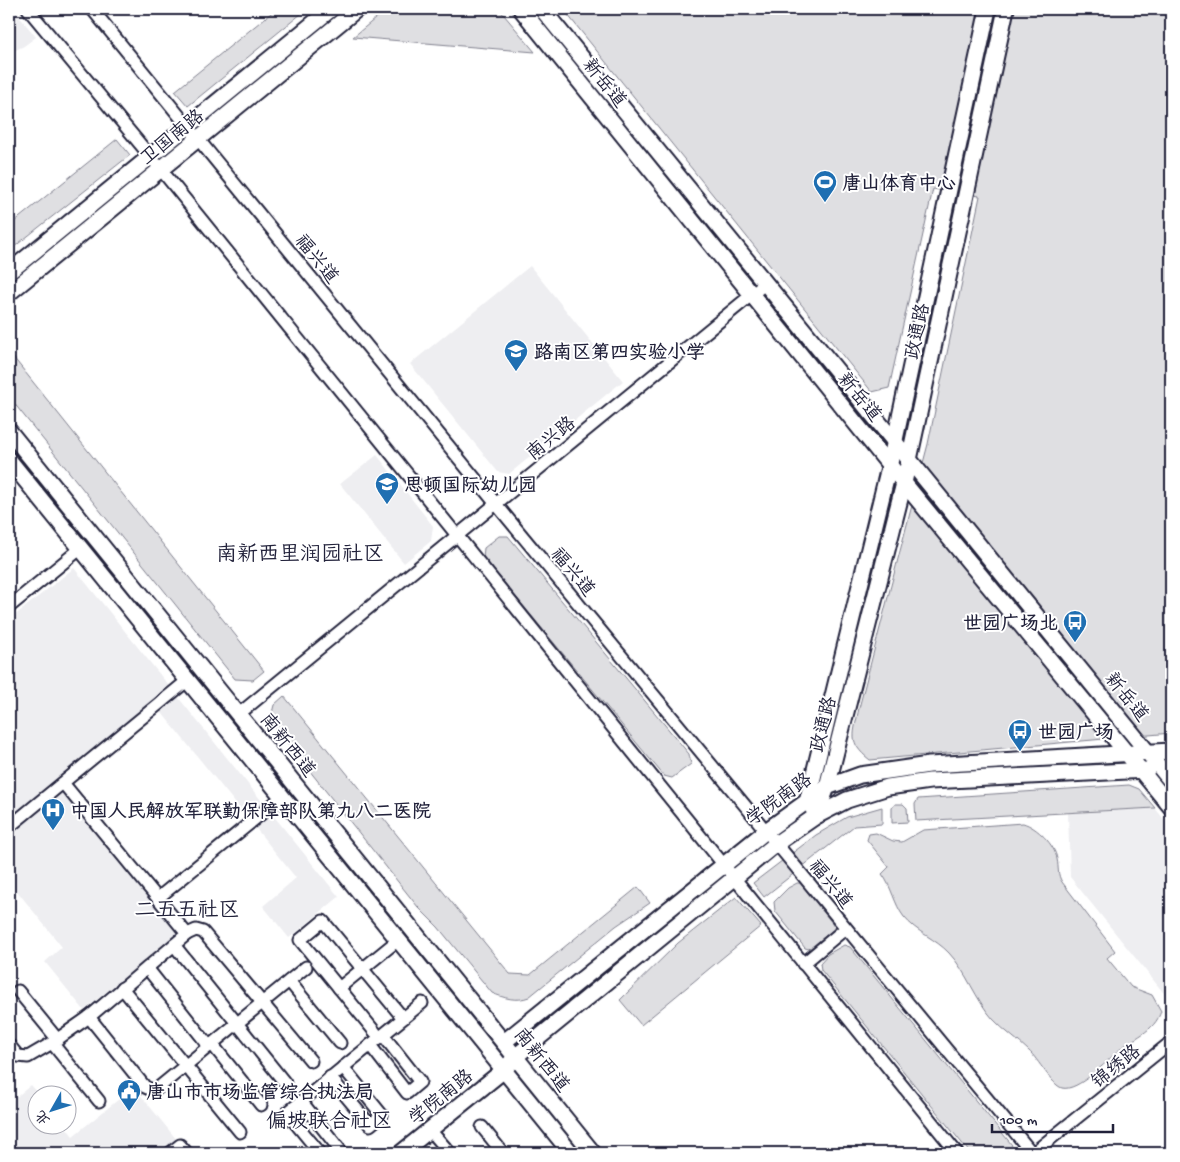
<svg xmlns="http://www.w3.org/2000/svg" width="1180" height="1162" viewBox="0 0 1180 1162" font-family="'Gochi Hand','LXGW WenKai TC',sans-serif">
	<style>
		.built { fill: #eeeef1 }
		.green { fill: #dfdfe2; stroke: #80808e }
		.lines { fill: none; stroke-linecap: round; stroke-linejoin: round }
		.minor-casing { stroke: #22223b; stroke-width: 15 }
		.major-casing { stroke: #22223b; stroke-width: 19 }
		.minor { stroke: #fff; stroke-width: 11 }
		.major { stroke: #fff; stroke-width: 15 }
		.labels { text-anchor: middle; stroke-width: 4; stroke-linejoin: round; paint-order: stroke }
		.street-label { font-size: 19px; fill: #22223b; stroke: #fff }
		.poi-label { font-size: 19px; font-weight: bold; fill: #22223b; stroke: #fff; text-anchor: start }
		.quarter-label { font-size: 21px; fill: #22223b; stroke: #fff }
	</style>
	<rect width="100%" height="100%" fill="#fff"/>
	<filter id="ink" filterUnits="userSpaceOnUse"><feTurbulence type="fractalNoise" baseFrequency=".02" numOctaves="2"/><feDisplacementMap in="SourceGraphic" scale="10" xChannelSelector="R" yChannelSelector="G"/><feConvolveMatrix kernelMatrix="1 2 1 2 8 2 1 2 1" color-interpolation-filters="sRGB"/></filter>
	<g filter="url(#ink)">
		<!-- built -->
		<g class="built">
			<polygon points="9,9 13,9 36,37 24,46 9,53"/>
			<polygon points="530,266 623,381 509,474 498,472 410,364"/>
			<polygon points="377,455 433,526 431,541 404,563 340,484"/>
			<polygon points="74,568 339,897 289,938 263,906 296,878 154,703 58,781 178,933 84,1010 45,962 62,947 9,881 9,620"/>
			<polygon points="1155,808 1171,828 1171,1002 1070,877 1068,812"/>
			<polygon points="31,1085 39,1094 38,1094 38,1124 64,1125 73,1136 134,1087 181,1145 171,1153 16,1153 9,1145 9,1103"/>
		</g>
		<!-- green -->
		<g class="green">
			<polygon points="276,9 307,9 188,106 175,91"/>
			<polygon points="387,9 499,9 535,52 353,37"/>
			<path d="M563,9H1171V733L870,760C847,742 854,734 859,708L928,444L980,196L933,189L889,388L872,392Z"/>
			<polygon points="117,139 130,155 9,251 9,226"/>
			<polygon points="9,352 264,671 253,680 235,679 9,397"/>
			<polygon points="499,536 508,536 689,754 691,764 672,778 664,776 483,557 484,548"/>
			<path d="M284,696L510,974L530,975L638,887L650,903L616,926L529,997C516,1002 504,998 492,993L438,927L418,907L270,721L274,705Z"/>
			<polygon points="1129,785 1139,789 1155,808 916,821 915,804 918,799"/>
			<polygon points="895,804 903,804 907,808 908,822 892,823 892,808"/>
			<polygon points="882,807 882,824 854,826 764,897 753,883 816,835 847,817"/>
			<path d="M1023,823C1037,827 1055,845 1057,859C1059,868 1057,874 1062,882L1115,951L1107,958L1131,987L1152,995L1161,1011C1155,1032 1132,1038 1118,1051C1107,1061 1078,1092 1062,1088C1052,1085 1038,1059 1029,1051C1018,1040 1004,1031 993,1019C975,999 967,972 949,953C936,939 916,932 904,917C894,904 892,887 882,874L889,867L867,840L869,834L876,833L893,841L902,842L923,830Z"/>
			<polygon points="797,883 800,883 833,924 834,929 809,949 805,948 775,911 774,902 788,888"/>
			<polygon points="736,897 761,926 641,1025 620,1000 678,943"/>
			<polygon points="844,945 850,947 1012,1145 1007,1153 970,1153 821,970 820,963 828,954"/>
		</g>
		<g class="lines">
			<!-- minor casing -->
			<g class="minor-casing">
				<g id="minor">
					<polyline points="28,9 150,156 957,1153"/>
					<polyline points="92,9 496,504 1032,1153"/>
					<polyline points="9,607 80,549"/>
					<polyline points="239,714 766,283"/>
					<polyline points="63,783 187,934 89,1017"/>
					<polyline points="9,827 188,680"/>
					<polyline points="158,898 282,797"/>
					<polyline points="187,934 196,930 203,932 311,1061"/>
					<polyline points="174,945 285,1083"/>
					<polyline points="803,964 846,928"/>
					<polyline points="147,968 209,1046"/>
					<polyline points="289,981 340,1043"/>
					<polyline points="122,988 240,1132"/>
					<polyline points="339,988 398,940"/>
					<polyline points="18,991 58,1040"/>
					<polyline points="375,1032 300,940 323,921 403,1018"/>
					<polyline points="212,1044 261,1105"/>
					<polyline points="9,1045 18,1056 28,1057 52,1043"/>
					<polyline points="370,1045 407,1093 420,1082 383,1035"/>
					<polyline points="330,1077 370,1125 382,1115 343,1067"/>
					<polyline points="99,1101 52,1043 89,1017 145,1087 152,1090 158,1088 306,967"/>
					<polyline points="301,1101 340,1150"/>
					<polyline points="482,1127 503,1153"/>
					<polyline points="430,1130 450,1153"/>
					<polyline points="170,1153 180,1145 187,1153"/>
					<polyline points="320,1153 287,1113 422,1003"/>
					<polyline points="1033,1153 1171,1042"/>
				</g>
			</g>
			<!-- major casing -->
			<g class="major-casing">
				<g id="major">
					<polyline points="521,9 904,483 1171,807"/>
					<polyline points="542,9 1171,781"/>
					<polyline points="9,272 331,9"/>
					<polyline points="9,293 357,9"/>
					<polyline points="9,431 593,1153"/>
					<polyline points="9,460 571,1153"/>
					<polyline points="816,816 827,787 904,483 1006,9"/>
					<polyline points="816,816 808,798 890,463 988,9"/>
					<polyline points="504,1042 766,831 827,787 860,775 929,765 1171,751"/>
					<polyline points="401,1153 504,1070 515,1057 777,843 816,816 847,800 888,787 930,781 1147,770"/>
				</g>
			</g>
			<!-- minor -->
			<use href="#minor" class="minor"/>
			<!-- major -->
			<use href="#major" class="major"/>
		</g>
	</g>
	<!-- icons -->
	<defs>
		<g id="stadium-pin" transform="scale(1.25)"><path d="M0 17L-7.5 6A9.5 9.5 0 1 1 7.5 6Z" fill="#1f6fb2" stroke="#fff"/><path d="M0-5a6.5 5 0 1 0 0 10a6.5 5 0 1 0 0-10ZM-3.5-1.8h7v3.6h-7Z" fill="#fff"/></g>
		<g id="school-pin" transform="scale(1.25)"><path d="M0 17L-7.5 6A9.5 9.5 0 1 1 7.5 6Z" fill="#1f6fb2" stroke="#fff"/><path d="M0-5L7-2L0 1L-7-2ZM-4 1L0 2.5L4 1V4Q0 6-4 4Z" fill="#fff"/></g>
		<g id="bus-pin" transform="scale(1.25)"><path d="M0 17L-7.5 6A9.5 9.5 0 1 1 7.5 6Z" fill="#1f6fb2" stroke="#fff"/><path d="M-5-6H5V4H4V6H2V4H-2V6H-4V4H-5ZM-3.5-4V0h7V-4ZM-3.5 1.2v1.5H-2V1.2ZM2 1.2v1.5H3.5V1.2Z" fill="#fff"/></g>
		<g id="hospital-pin" transform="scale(1.25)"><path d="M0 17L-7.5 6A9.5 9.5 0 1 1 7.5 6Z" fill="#1f6fb2" stroke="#fff"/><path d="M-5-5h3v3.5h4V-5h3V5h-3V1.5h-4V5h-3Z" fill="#fff"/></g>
		<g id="civic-pin" transform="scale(1.25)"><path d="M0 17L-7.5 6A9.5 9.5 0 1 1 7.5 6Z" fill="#1f6fb2" stroke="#fff"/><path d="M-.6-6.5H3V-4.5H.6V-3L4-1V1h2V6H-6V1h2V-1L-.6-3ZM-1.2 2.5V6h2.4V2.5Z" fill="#fff"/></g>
	</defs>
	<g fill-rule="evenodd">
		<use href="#stadium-pin" x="825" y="182"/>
		<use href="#school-pin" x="516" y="351"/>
		<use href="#school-pin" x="387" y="484"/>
		<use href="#bus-pin" x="1075" y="622"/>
		<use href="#bus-pin" x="1020" y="731"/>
		<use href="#hospital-pin" x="53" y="810"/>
		<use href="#civic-pin" x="129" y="1091"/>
	</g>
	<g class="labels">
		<!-- street labels -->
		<g class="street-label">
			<text transform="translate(606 82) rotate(51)" y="7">新岳道</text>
			<text transform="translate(171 136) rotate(-39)" y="7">卫国南路</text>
			<text transform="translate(318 258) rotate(51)" y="7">福兴道</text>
			<text transform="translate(916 331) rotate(-78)" y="7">政通路</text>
			<text transform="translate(861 396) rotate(51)" y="7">新岳道</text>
			<text transform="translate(550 437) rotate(-39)" y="7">南兴路</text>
			<text transform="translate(574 571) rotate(50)" y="7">福兴道</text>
			<text transform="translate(1128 696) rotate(51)" y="7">新岳道</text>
			<text transform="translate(822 724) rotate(-76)" y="7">政通路</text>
			<text transform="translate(289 744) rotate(51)" y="7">南新西道</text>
			<text transform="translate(778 798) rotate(-36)" y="7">学院南路</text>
			<text transform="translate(832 883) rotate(51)" y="7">福兴道</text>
			<text transform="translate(543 1059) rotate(51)" y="7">南新西道</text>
			<text transform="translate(1115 1065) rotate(-39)" y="7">锦绣路</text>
			<text transform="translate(440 1096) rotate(-39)" y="7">学院南路</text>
		</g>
		<!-- poi labels -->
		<g class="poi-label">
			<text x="842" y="189">唐山体育中心</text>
			<text x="534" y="358">路南区第四实验小学</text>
			<text x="404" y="491">思顿国际幼儿园</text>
			<text x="1058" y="629" text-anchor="end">世园广场北</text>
			<text x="1038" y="738">世园广场</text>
			<text x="70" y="817">中国人民解放军联勤保障部队第九八二医院</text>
			<text x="146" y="1098">唐山市市场监管综合执法局</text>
		</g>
		<!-- quarter labels -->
		<g class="quarter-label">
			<text x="300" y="560">南新西里润园社区</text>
			<text x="187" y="916">二五五社区</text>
			<text x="329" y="1127">偏坡联合社区</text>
		</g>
	</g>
	<!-- margin -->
	<rect width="1180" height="1162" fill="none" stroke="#fff" stroke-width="30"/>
	<rect x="15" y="15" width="1150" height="1132" fill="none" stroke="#22223b" stroke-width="2" filter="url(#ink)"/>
	<!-- north arrow -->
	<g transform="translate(52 1110) rotate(231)"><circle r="24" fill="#ffffff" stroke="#a7a7b1"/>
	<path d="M0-4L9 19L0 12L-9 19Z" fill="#1f6fb2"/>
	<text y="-8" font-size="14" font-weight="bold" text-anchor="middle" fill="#22223b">北</text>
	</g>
	<!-- scale -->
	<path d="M992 1124v8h121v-8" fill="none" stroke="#22223b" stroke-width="2.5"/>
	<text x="1000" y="1124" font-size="15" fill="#22223b" stroke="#ffffff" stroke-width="4" paint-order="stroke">100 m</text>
</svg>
